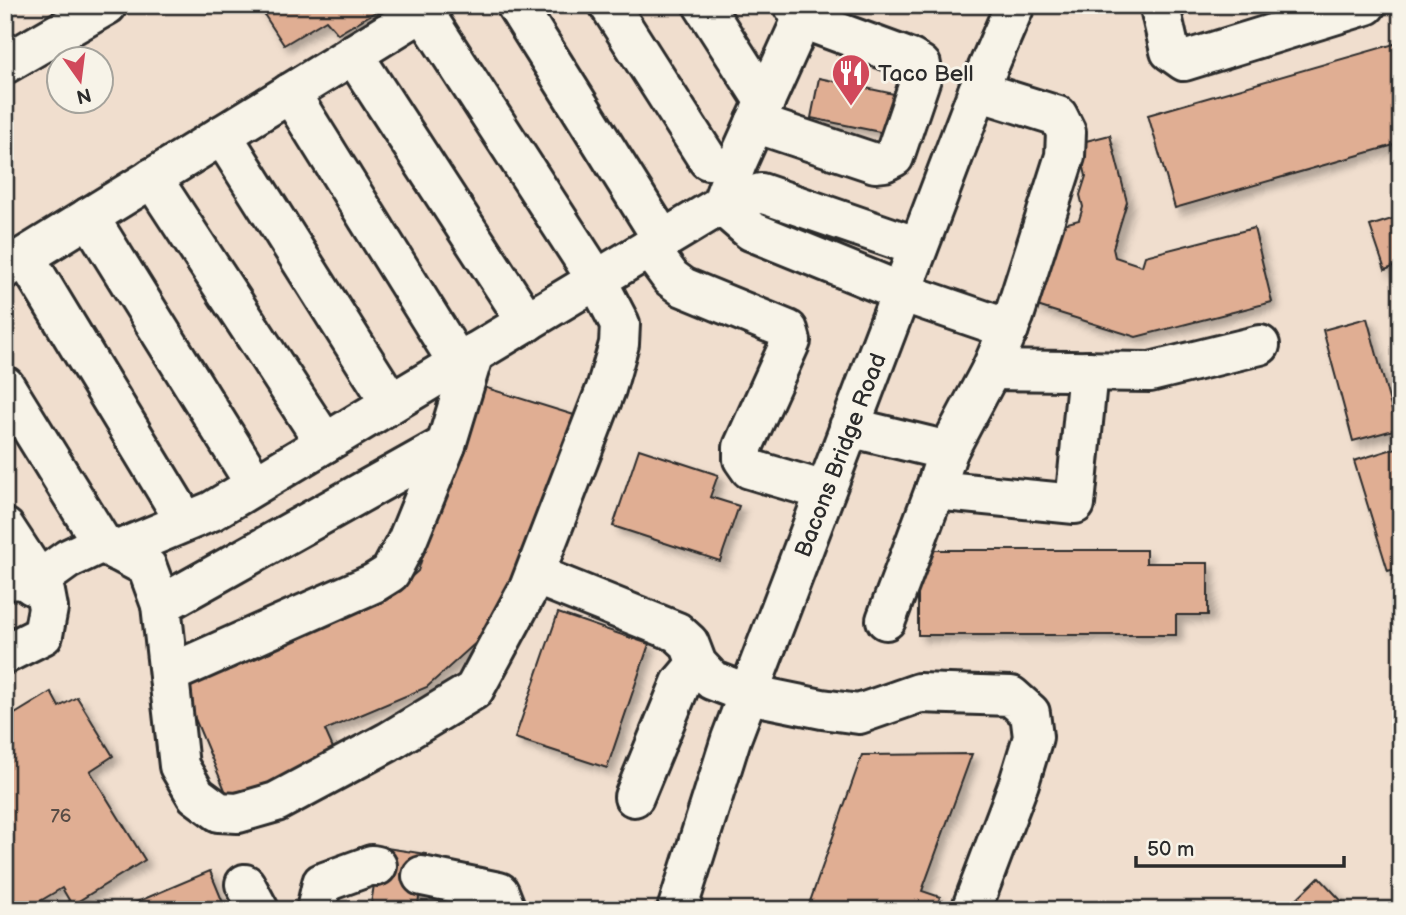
<svg xmlns="http://www.w3.org/2000/svg" width="1406" height="915" viewBox="0 0 1406 915" font-family="'Balsamiq Sans',sans-serif">
	<style>
		.building { fill: #e0ae93; stroke: #2b2b2b; stroke-width: 2; filter: url(#shadow) }
		.lines { fill: none; stroke-linecap: round; stroke-linejoin: round }
		.minor-casing { stroke: #2b2b2b; stroke-width: 44 }
		.major-casing { stroke: #2b2b2b; stroke-width: 44 }
		.minor { stroke: #f7f3e8; stroke-width: 38 }
		.major { stroke: #f7f3e8; stroke-width: 38 }
		.labels { text-anchor: middle; stroke-width: 6; stroke-linejoin: round; paint-order: stroke }
		.number-label { font-size: 19px; fill: #584c45 }
		.poi-label { font-size: 23px; fill: #2b2b2b; stroke: #f7f3e8; text-anchor: start }
		.street-label { font-size: 23px; fill: #2b2b2b; stroke: #f7f3e8 }
	</style>
	<defs>
		<filter id="shadow"><feDropShadow dx="6" dy="6" stdDeviation="3.5" flood-color="#0004"/></filter>
	</defs>
	<rect width="100%" height="100%" fill="#f0dece"/>
	<filter id="ink" filterUnits="userSpaceOnUse"><feTurbulence type="fractalNoise" baseFrequency=".0143" numOctaves="2"/><feDisplacementMap in="SourceGraphic" scale="14" xChannelSelector="R" yChannelSelector="G"/><feConvolveMatrix kernelMatrix="1 2 1 2 8 2 1 2 1" color-interpolation-filters="sRGB"/></filter>
	<g filter="url(#ink)">
		<!-- building -->
		<g class="building">
			<polygon points="258,5 387,5 338,34 326,20 284,45"/>
			<polygon points="1401,42 1401,143 1175,208 1148,115"/>
			<polygon points="819,78 894,94 885,133 811,118"/>
			<polygon points="1110,135 1127,202 1113,248 1115,257 1142,266 1145,256 1254,228 1272,302 1136,337 1034,305 1060,225 1079,220 1083,207 1080,195 1086,176 1078,143"/>
			<polygon points="1401,216 1401,264 1385,270 1370,226"/>
			<polygon points="1367,318 1397,429 1353,441 1323,330"/>
			<polygon points="477,385 574,415 511,611 427,687 325,730 337,757 230,802 180,683 390,596 418,571"/>
			<polygon points="1399,447 1401,567 1388,571 1354,461"/>
			<polygon points="639,449 718,475 710,497 739,506 720,561 613,526"/>
			<polygon points="918,550 1146,550 1146,563 1208,563 1208,615 1176,615 1176,635 918,635"/>
			<polygon points="558,613 649,644 607,768 515,738"/>
			<polygon points="51,692 59,707 77,697 113,756 90,771 145,860 72,905 62,888 25,910 5,910 5,720"/>
			<polygon points="972,754 922,891 940,897 936,910 807,910 862,755"/>
			<polygon points="380,847 426,854 417,910 370,910"/>
			<polygon points="210,871 226,910 118,910"/>
			<polygon points="1319,877 1350,910 1285,910"/>
		</g>
		<g class="lines">
			<!-- minor casing -->
			<g class="minor-casing">
				<g id="minor">
					<polyline points="516,5 663,240"/>
					<polyline points="609,5 708,160"/>
					<polyline points="703,5 765,102"/>
					<polyline points="1162,5 1161,12 1170,51 1184,61 1366,5"/>
					<polyline points="353,54 527,322"/>
					<polyline points="5,64 107,5"/>
					<polyline points="290,93 458,363"/>
					<polyline points="755,123 875,163 884,162 894,157 922,75 921,65 911,59 802,19 793,5"/>
					<polyline points="222,135 391,403"/>
					<polyline points="152,178 325,443"/>
					<polyline points="89,217 255,484"/>
					<polyline points="918,247 761,193 721,205 751,231 901,292 1009,329"/>
					<polyline points="649,248 671,278 683,287 788,330 791,341 743,447 743,459 750,469 825,491"/>
					<polyline points="25,257 185,521"/>
					<polyline points="5,269 433,5"/>
					<polyline points="991,370 1150,372 1260,345"/>
					<polyline points="5,386 102,543"/>
					<polyline points="849,427 948,451 991,370 1014,316 1065,156 1066,132 1058,116 978,91"/>
					<polyline points="948,451 935,490 1075,504 1088,371"/>
					<polyline points="5,528 39,580"/>
					<polyline points="116,551 212,511 721,205 737,163 807,8 811,5"/>
					<polyline points="535,575 677,632 689,643 697,664 712,680 748,694 822,709 859,714 919,693 1011,696 1030,713 1033,737 1019,783 971,910"/>
					<polyline points="5,580 22,579 45,592 48,608 43,635 5,654"/>
					<polyline points="32,585 68,559 102,543 147,567 161,605 446,445"/>
					<polyline points="161,605 179,766 196,795 219,812 238,813 276,802 388,742 474,690 529,588 606,389 619,344 620,324 597,280 423,11"/>
					<polyline points="886,620 935,490"/>
					<polyline points="169,674 374,583 390,573 407,541 446,445 474,353"/>
					<polyline points="634,797 681,683 697,664"/>
					<polyline points="422,876 499,892 506,910"/>
					<polyline points="245,884 259,910"/>
					<polyline points="316,910 322,883 372,865 377,866"/>
				</g>
			</g>
			<!-- major casing -->
			<g class="major-casing">
				<polyline id="major" points="677,910 731,739 978,91 1015,5"/>
			</g>
			<!-- minor -->
			<use href="#minor" class="minor"/>
			<!-- major -->
			<use href="#major" class="major"/>
		</g>
	</g>
	<!-- icons -->
	<defs>
		<g id="restaurant-pin" transform="scale(2.0125)"><path d="M0 17L-7.5 6A9.5 9.5 0 1 1 7.5 6Z" fill="#d1495b" stroke="#f7f3e8"/><path d="M-5-6h1v4h1v-4h1v4h1v-4h1v5L-1.5 .5V6h-2V.5L-5-1ZM5-6V6H3V1.5H1.5Q1.5-4 5-6Z" fill="#fff"/></g>
	</defs>
	<g fill-rule="evenodd">
		<use href="#restaurant-pin" x="851" y="73"/>
	</g>
	<g class="labels">
		<!-- number labels -->
		<g class="number-label">
			<text x="61" y="822">76</text>
		</g>
		<!-- poi labels -->
		<g class="poi-label">
			<text x="878" y="81">Taco Bell</text>
		</g>
		<!-- street labels -->
		<g class="street-label">
			<text transform="translate(840 455) rotate(-69)" y="8">Bacons Bridge Road</text>
		</g>
	</g>
	<!-- margin -->
	<rect width="1406" height="915" fill="none" stroke="#f7f3e8" stroke-width="28"/>
	<rect x="14" y="14" width="1378" height="887" fill="none" stroke="#2b2b2b" stroke-width="2.5" filter="url(#ink)"/>
	<!-- north arrow -->
	<g transform="translate(80 80) rotate(166)"><circle r="33" fill="#f7f3e8" stroke="#a5a39c" stroke-width="2"/>
	<path d="M0-5L12 26L0 18L-12 26Z" fill="#d1495b"/>
	<text y="-10" font-size="19" font-weight="bold" text-anchor="middle" fill="#2b2b2b">N</text>
	</g>
	<!-- scale -->
	<path d="M1136 856v10h208v-10" fill="none" stroke="#2b2b2b" stroke-width="3.5"/>
	<text x="1147" y="856" font-size="21" fill="#2b2b2b" stroke="#f7f3e8" stroke-width="5" paint-order="stroke">50 m</text>
</svg>
